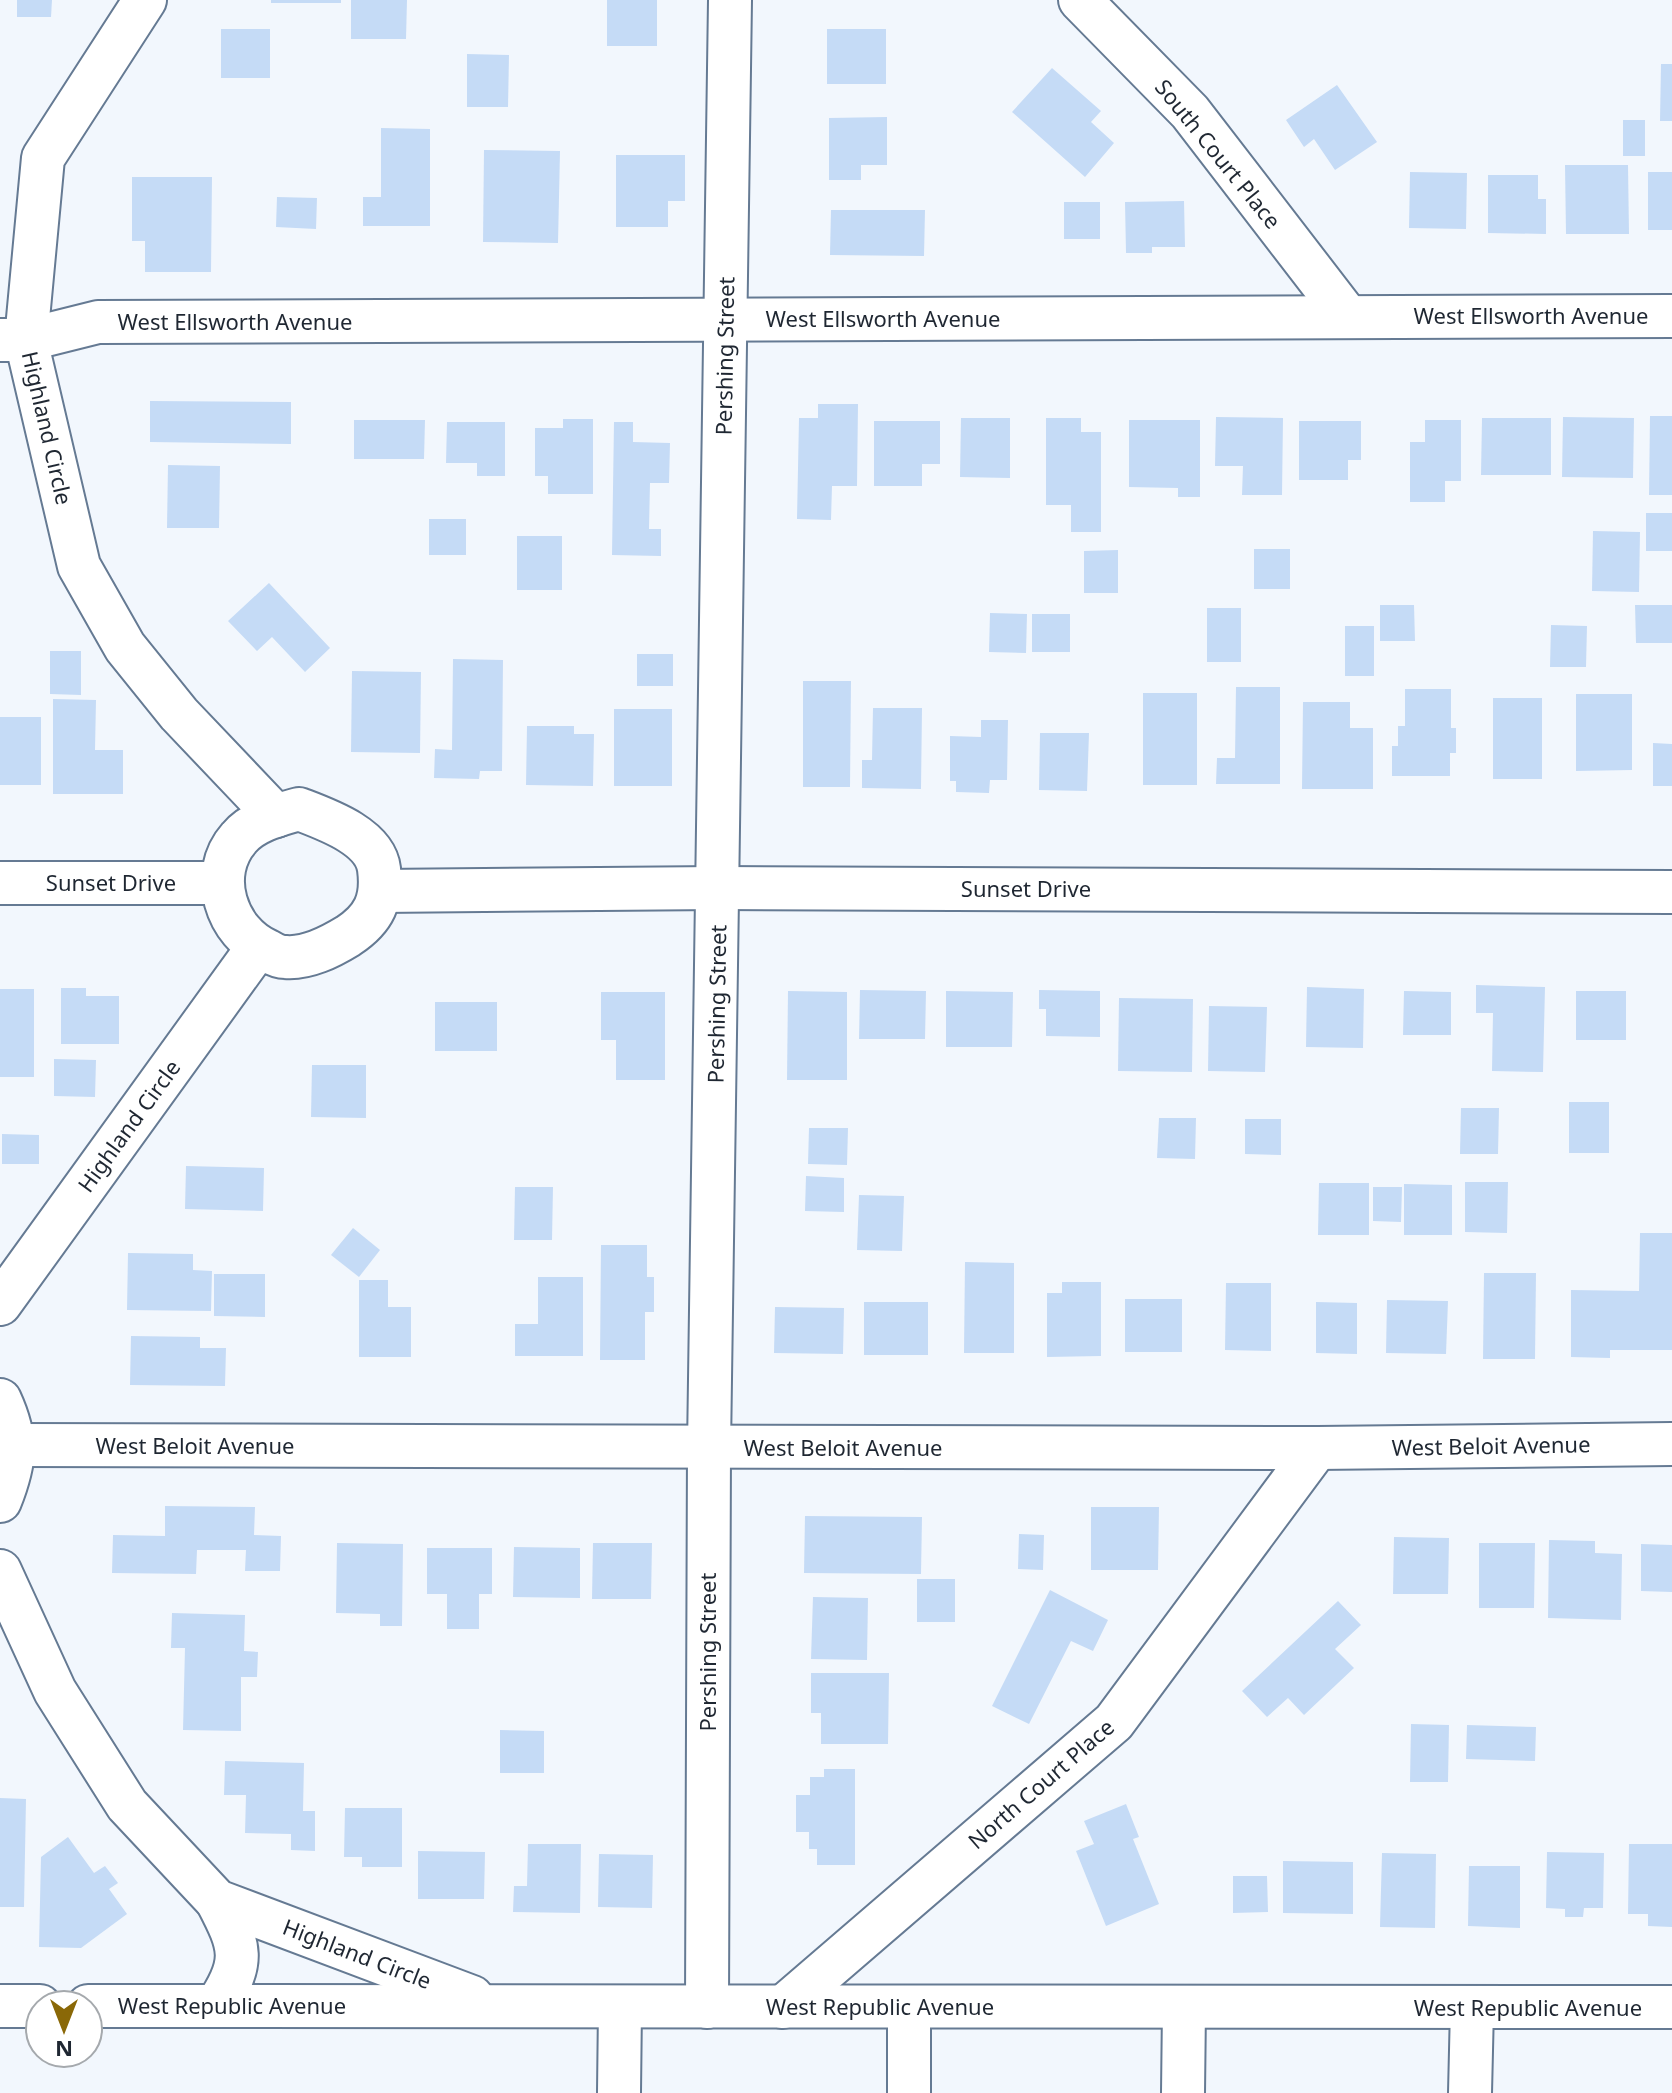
<svg xmlns="http://www.w3.org/2000/svg" width="1672" height="2093" viewBox="0 0 1672 2093" font-family="'Noto Sans',sans-serif">
	<style>
		.building { fill: #c5dbf6 }
		.lines { fill: none; stroke-linecap: round; stroke-linejoin: round }
		.minor-casing { stroke: #657a93; stroke-width: 46 }
		.minor { stroke: #fff; stroke-width: 42 }
		.labels { text-anchor: middle; stroke-width: 7; stroke-linejoin: round; paint-order: stroke }
		.street-label { font-size: 22px; fill: #1f2732; stroke: #fff }
	</style>
	<rect width="100%" height="100%" fill="#f2f7fd"/>
	<!-- building -->
	<g class="building">
		<polygon points="17,0 52,0 51,17 17,17"/>
		<rect x="271" y="0" width="70" height="3"/>
		<polygon points="351,0 407,0 406,39 351,39"/>
		<rect x="607" y="0" width="50" height="46"/>
		<rect x="221" y="29" width="49" height="49"/>
		<rect x="827" y="29" width="59" height="55"/>
		<polygon points="467,54 509,55 508,107 467,107"/>
		<polygon points="1661,64 1672,64 1672,121 1660,121"/>
		<polygon points="1052,68 1101,111 1091,122 1114,143 1085,177 1012,112"/>
		<polygon points="1337,85 1377,142 1335,170 1314,139 1304,147 1286,120"/>
		<polygon points="887,117 887,165 861,165 861,180 829,180 829,118"/>
		<rect x="1623" y="120" width="22" height="36"/>
		<polygon points="381,128 430,129 430,226 363,226 363,197 381,197"/>
		<polygon points="484,150 560,151 558,243 483,242"/>
		<polygon points="616,155 685,155 685,201 668,201 668,227 616,227"/>
		<polygon points="1565,165 1628,165 1629,234 1566,234"/>
		<polygon points="1410,172 1467,173 1466,229 1409,228"/>
		<rect x="1648" y="172" width="24" height="58"/>
		<polygon points="1488,175 1538,175 1538,199 1546,199 1546,234 1488,233"/>
		<polygon points="132,177 212,177 211,272 145,272 145,241 132,241"/>
		<polygon points="277,197 317,198 316,229 276,227"/>
		<polygon points="1184,201 1185,247 1152,247 1152,253 1126,253 1125,202"/>
		<rect x="1064" y="202" width="36" height="37"/>
		<polygon points="831,210 925,210 924,256 830,255"/>
		<polygon points="150,401 291,402 291,444 150,442"/>
		<polygon points="818,404 858,404 857,486 832,486 831,520 797,519 799,418 818,418"/>
		<polygon points="1650,416 1672,416 1672,495 1649,495"/>
		<polygon points="1216,417 1283,418 1282,495 1242,495 1243,466 1215,466"/>
		<polygon points="1563,417 1634,418 1633,478 1562,477"/>
		<polygon points="961,418 1010,418 1010,478 960,477"/>
		<polygon points="1046,418 1081,418 1081,432 1101,432 1101,532 1071,532 1071,505 1046,505"/>
		<polygon points="1482,418 1551,418 1551,475 1481,475"/>
		<polygon points="563,419 593,419 593,494 548,494 548,476 535,476 535,428 563,428"/>
		<polygon points="354,420 425,420 424,459 354,459"/>
		<polygon points="1129,420 1200,420 1200,497 1178,497 1178,488 1129,487"/>
		<polygon points="1425,420 1461,420 1461,481 1445,481 1445,502 1410,502 1410,442 1425,442"/>
		<polygon points="874,421 940,421 940,464 922,464 922,486 874,486"/>
		<polygon points="1299,421 1361,421 1361,460 1348,460 1348,480 1299,480"/>
		<polygon points="447,422 505,422 505,476 477,476 477,463 446,463"/>
		<polygon points="614,422 633,422 633,442 670,443 669,483 650,483 649,529 661,529 661,556 612,555"/>
		<polygon points="168,465 220,466 219,528 167,528"/>
		<rect x="1646" y="513" width="26" height="38"/>
		<rect x="429" y="519" width="37" height="36"/>
		<polygon points="1593,531 1640,532 1639,592 1592,591"/>
		<rect x="517" y="536" width="45" height="54"/>
		<rect x="1254" y="549" width="36" height="40"/>
		<polygon points="1118,550 1118,593 1084,593 1084,551"/>
		<polygon points="269,583 330,648 305,672 272,637 257,651 228,621"/>
		<polygon points="1380,605 1414,605 1415,641 1380,641"/>
		<polygon points="1635,605 1672,605 1672,643 1636,643"/>
		<rect x="1207" y="608" width="34" height="54"/>
		<polygon points="990,613 1027,614 1026,653 989,652"/>
		<rect x="1032" y="614" width="38" height="38"/>
		<polygon points="1551,625 1587,626 1586,667 1550,667"/>
		<rect x="1345" y="626" width="29" height="50"/>
		<polygon points="50,651 81,651 81,695 50,694"/>
		<rect x="637" y="654" width="36" height="32"/>
		<polygon points="453,659 503,660 502,771 480,771 479,779 434,778 435,749 452,750"/>
		<polygon points="352,671 421,672 420,753 351,752"/>
		<polygon points="803,681 851,681 850,787 803,787"/>
		<polygon points="1236,687 1280,687 1280,784 1216,784 1217,758 1235,758"/>
		<polygon points="1405,689 1451,689 1451,728 1456,728 1456,753 1450,753 1450,776 1392,776 1392,746 1398,746 1398,726 1405,726"/>
		<rect x="1143" y="693" width="54" height="92"/>
		<polygon points="1576,694 1632,694 1632,770 1576,771"/>
		<rect x="1493" y="698" width="49" height="81"/>
		<polygon points="53,699 96,700 95,750 123,750 123,794 53,794"/>
		<polygon points="1303,702 1350,702 1350,728 1373,728 1373,789 1302,789"/>
		<polygon points="873,708 922,708 921,789 862,788 862,760 872,760"/>
		<rect x="614" y="709" width="58" height="77"/>
		<rect x="0" y="717" width="41" height="68"/>
		<polygon points="981,720 1008,720 1007,780 990,780 989,793 956,792 956,781 950,781 950,736 981,737"/>
		<polygon points="527,726 574,726 574,734 594,734 593,786 526,785"/>
		<polygon points="1040,733 1089,733 1087,791 1039,790"/>
		<polygon points="1653,743 1672,744 1672,786 1653,786"/>
		<polygon points="1476,985 1545,987 1543,1072 1492,1071 1493,1013 1476,1013"/>
		<polygon points="1307,987 1364,989 1363,1048 1306,1047"/>
		<polygon points="61,988 86,988 86,996 119,996 119,1044 61,1044"/>
		<rect x="0" y="989" width="34" height="88"/>
		<polygon points="860,990 926,991 925,1039 859,1039"/>
		<polygon points="1039,990 1100,991 1100,1037 1046,1036 1046,1009 1039,1009"/>
		<polygon points="788,991 847,992 847,1080 787,1080"/>
		<polygon points="946,991 1013,992 1012,1047 946,1047"/>
		<polygon points="1404,991 1451,992 1451,1035 1403,1035"/>
		<rect x="1576" y="991" width="50" height="49"/>
		<polygon points="601,992 665,992 665,1080 616,1080 616,1040 601,1040"/>
		<polygon points="1119,998 1193,999 1192,1072 1118,1071"/>
		<rect x="435" y="1002" width="62" height="49"/>
		<polygon points="1209,1006 1267,1007 1265,1072 1208,1071"/>
		<polygon points="54,1059 96,1060 95,1097 54,1096"/>
		<polygon points="312,1065 366,1065 366,1118 311,1117"/>
		<rect x="1569" y="1102" width="40" height="51"/>
		<polygon points="1461,1108 1499,1108 1498,1154 1460,1154"/>
		<polygon points="1159,1118 1196,1118 1195,1159 1157,1158"/>
		<polygon points="1245,1119 1281,1119 1281,1155 1245,1154"/>
		<polygon points="809,1128 848,1128 847,1165 808,1164"/>
		<polygon points="2,1134 39,1135 39,1164 2,1164"/>
		<polygon points="186,1166 264,1168 263,1211 185,1209"/>
		<polygon points="806,1176 844,1178 844,1212 805,1211"/>
		<polygon points="1465,1182 1508,1182 1507,1233 1465,1232"/>
		<polygon points="1319,1183 1369,1183 1369,1235 1318,1235"/>
		<polygon points="1404,1184 1452,1185 1452,1235 1404,1235"/>
		<polygon points="515,1187 553,1187 552,1240 514,1240"/>
		<polygon points="1373,1187 1402,1187 1401,1222 1373,1221"/>
		<polygon points="859,1195 904,1196 902,1251 857,1250"/>
		<polygon points="353,1228 380,1250 359,1277 331,1255"/>
		<polygon points="1640,1233 1672,1233 1672,1350 1610,1350 1610,1358 1571,1357 1571,1290 1639,1291"/>
		<polygon points="601,1245 647,1245 647,1277 654,1277 654,1312 645,1312 645,1360 600,1360"/>
		<polygon points="128,1253 193,1254 193,1270 212,1271 211,1311 127,1310"/>
		<polygon points="965,1262 1014,1263 1014,1353 964,1353"/>
		<polygon points="1484,1273 1536,1273 1535,1359 1483,1359"/>
		<polygon points="214,1274 265,1274 265,1317 214,1316"/>
		<polygon points="538,1277 583,1277 583,1356 515,1356 515,1324 538,1324"/>
		<polygon points="359,1280 388,1280 388,1307 411,1307 411,1357 359,1357"/>
		<polygon points="1062,1282 1101,1282 1101,1356 1047,1357 1047,1293 1062,1293"/>
		<polygon points="1226,1283 1271,1283 1271,1351 1225,1350"/>
		<rect x="1125" y="1299" width="57" height="53"/>
		<polygon points="1387,1300 1448,1301 1446,1354 1386,1353"/>
		<rect x="864" y="1302" width="64" height="53"/>
		<polygon points="1316,1302 1357,1303 1357,1354 1316,1353"/>
		<polygon points="775,1307 844,1308 843,1354 774,1353"/>
		<polygon points="131,1336 200,1337 200,1348 226,1348 225,1386 130,1385"/>
		<polygon points="165,1506 255,1507 254,1535 281,1536 280,1571 245,1571 246,1550 197,1550 196,1574 112,1573 113,1535 165,1536"/>
		<polygon points="1091,1507 1159,1507 1158,1570 1091,1570"/>
		<polygon points="805,1516 922,1517 921,1574 804,1573"/>
		<polygon points="1019,1534 1044,1535 1043,1570 1018,1569"/>
		<polygon points="1394,1537 1449,1538 1448,1594 1393,1594"/>
		<polygon points="1549,1540 1595,1541 1595,1553 1622,1554 1621,1620 1548,1618"/>
		<polygon points="337,1543 403,1544 402,1626 380,1626 380,1614 336,1613"/>
		<polygon points="593,1543 652,1543 651,1599 592,1599"/>
		<polygon points="1479,1543 1535,1543 1534,1608 1479,1608"/>
		<polygon points="1641,1544 1672,1545 1672,1592 1641,1591"/>
		<polygon points="514,1547 580,1548 580,1598 513,1597"/>
		<polygon points="427,1548 492,1548 492,1594 479,1594 479,1629 447,1629 447,1594 427,1594"/>
		<rect x="917" y="1579" width="38" height="43"/>
		<polygon points="1050,1590 1108,1620 1093,1651 1071,1641 1029,1724 992,1706"/>
		<polygon points="813,1597 868,1598 867,1660 811,1659"/>
		<polygon points="1338,1601 1361,1625 1335,1649 1354,1668 1304,1715 1288,1698 1267,1717 1242,1691"/>
		<polygon points="172,1613 245,1615 244,1651 258,1652 257,1677 241,1677 241,1731 183,1730 185,1648 171,1648"/>
		<polygon points="811,1673 889,1673 888,1744 821,1744 821,1713 811,1713"/>
		<polygon points="1411,1724 1449,1725 1448,1782 1410,1782"/>
		<polygon points="1467,1725 1536,1727 1535,1761 1466,1759"/>
		<polygon points="500,1730 544,1731 544,1773 500,1773"/>
		<polygon points="225,1761 304,1763 303,1811 315,1811 315,1851 291,1850 291,1834 245,1833 246,1795 224,1795"/>
		<polygon points="824,1769 855,1769 855,1865 817,1865 817,1849 809,1849 809,1832 796,1832 796,1795 810,1795 810,1777 824,1777"/>
		<polygon points="0,1798 26,1799 24,1907 0,1907"/>
		<polygon points="1126,1804 1139,1837 1133,1839 1159,1904 1106,1926 1076,1851 1094,1844 1084,1821"/>
		<polygon points="345,1808 402,1808 402,1867 362,1867 362,1857 344,1857"/>
		<polygon points="68,1837 94,1873 105,1866 118,1883 109,1889 127,1914 81,1948 39,1947 41,1857"/>
		<polygon points="528,1844 581,1844 580,1913 513,1912 514,1886 527,1886"/>
		<polygon points="1629,1844 1672,1844 1672,1927 1648,1926 1648,1914 1628,1914"/>
		<polygon points="418,1851 485,1852 484,1899 418,1899"/>
		<polygon points="1547,1852 1604,1853 1603,1908 1584,1908 1583,1917 1565,1917 1565,1909 1546,1908"/>
		<polygon points="1382,1853 1436,1854 1435,1928 1380,1927"/>
		<polygon points="599,1854 653,1855 652,1908 598,1907"/>
		<polygon points="1283,1861 1353,1862 1353,1914 1283,1913"/>
		<polygon points="1469,1866 1520,1866 1520,1928 1468,1926"/>
		<polygon points="1233,1876 1267,1876 1268,1912 1233,1913"/>
	</g>
	<g class="lines">
		<!-- minor casing -->
		<g class="minor-casing">
			<g id="minor">
				<polyline points="145,0 43,158 26,340 79,566 125,647 179,714 276,816"/>
				<polyline points="1080,0 1190,112 1347,316"/>
				<polyline points="0,340 26,340 98,322 1672,316"/>
				<path d="M299,809C325,819 375,836 379,869C383,900 374,919 348,936C330,947 307,959 285,957C279,957 273,954 268,951C226,933 207,874 239,838C253,821 278,815 299,809Z"/>
				<polyline points="0,883 222,883"/>
				<polyline points="380,891 719,888 1672,892"/>
				<polyline points="0,1304 258,947"/>
				<path d="M0,1400C18,1439 16,1461 0,1501"/>
				<polyline points="14,1445 1317,1448 1672,1444"/>
				<polyline points="0,1571 55,1691 127,1805 217,1901 472,1997"/>
				<polyline points="0,2006 40,2006"/>
				<polyline points="88,2006 1672,2007"/>
				<path d="M216,2006C246,1962 241,1947 217,1901"/>
				<polyline points="707,2007 709,1448 730,0"/>
				<polyline points="783,2007 1114,1722 1317,1448"/>
				<polyline points="909,2007 909,2093"/>
				<polyline points="619,2093 620,2007"/>
				<polyline points="1183,2093 1184,2008"/>
				<polyline points="1470,2093 1472,2008"/>
			</g>
		</g>
		<!-- minor -->
		<use href="#minor" class="minor"/>
	</g>
	<g class="labels">
		<!-- street labels -->
		<g class="street-label">
			<text transform="translate(1218 154) rotate(51)" y="8">South Court Place</text>
			<text x="1531" y="324">West Ellsworth Avenue</text>
			<text x="883" y="327">West Ellsworth Avenue</text>
			<text x="235" y="330">West Ellsworth Avenue</text>
			<text transform="translate(725 356) rotate(-89)" y="8">Pershing Street</text>
			<text transform="translate(47 428) rotate(77)" y="8">Highland Circle</text>
			<text x="111" y="891">Sunset Drive</text>
			<text x="1026" y="897">Sunset Drive</text>
			<text transform="translate(717 1004) rotate(-89)" y="8">Pershing Street</text>
			<text transform="translate(129 1126) rotate(-54)" y="8">Highland Circle</text>
			<text x="195" y="1454">West Beloit Avenue</text>
			<text transform="translate(1491 1446) rotate(-1)" y="8">West Beloit Avenue</text>
			<text x="843" y="1456">West Beloit Avenue</text>
			<text transform="translate(708 1652) rotate(-90)" y="8">Pershing Street</text>
			<text transform="translate(1041 1784) rotate(-41)" y="8">North Court Place</text>
			<text transform="translate(357 1954) rotate(21)" y="8">Highland Circle</text>
			<text x="232" y="2014">West Republic Avenue</text>
			<text x="880" y="2015">West Republic Avenue</text>
			<text x="1528" y="2016">West Republic Avenue</text>
		</g>
	</g>
	<!-- north arrow -->
	<g transform="translate(64 2029) rotate(180)"><circle r="38" fill="#ffffff" stroke="#a5a9ad" stroke-width="2"/>
	<path d="M0-6L14 30L0 20L-14 30Z" fill="#8a6807"/>
	<text y="-12" font-size="22" font-weight="bold" text-anchor="middle" fill="#1f2732">N</text>
	</g>
</svg>
